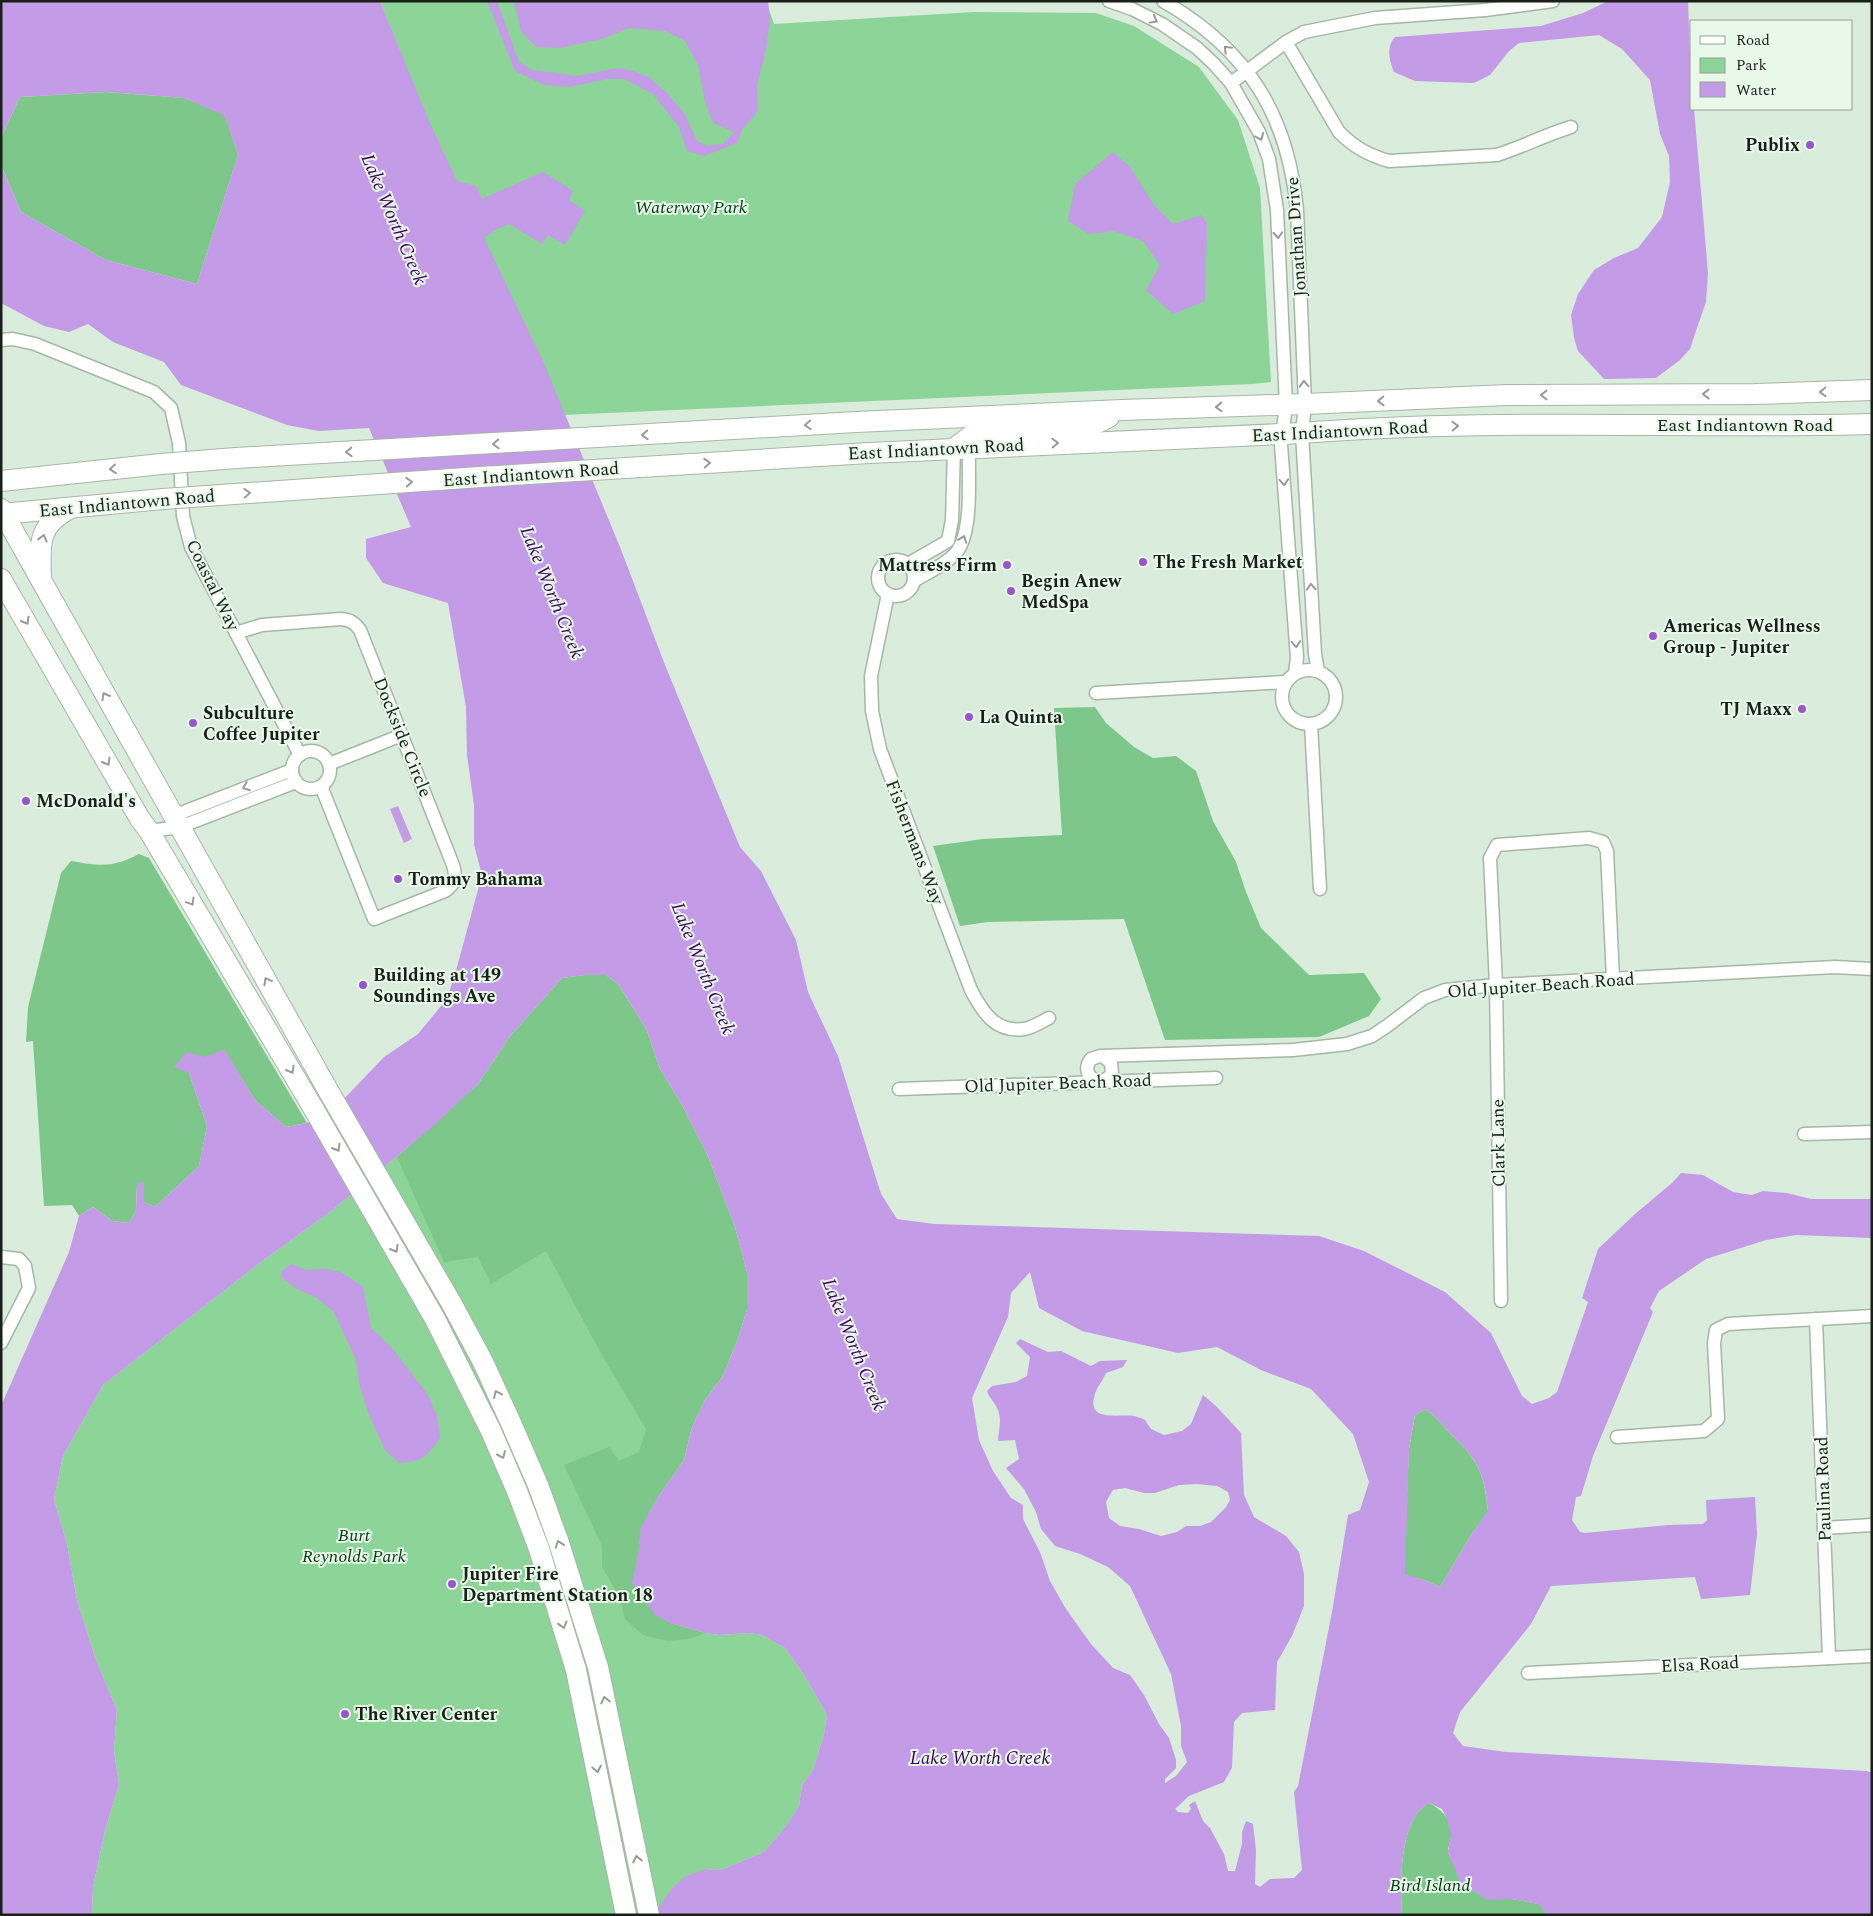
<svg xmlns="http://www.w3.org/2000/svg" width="1873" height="1916" viewBox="0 0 1873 1916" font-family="Spectral,serif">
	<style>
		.green { fill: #8cd497 }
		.forest { fill: #7ec78a }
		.water { fill: #c49be7; fill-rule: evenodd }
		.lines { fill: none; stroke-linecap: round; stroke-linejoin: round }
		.minor-casing { stroke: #a6b6a7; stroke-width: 15 }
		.primary-casing { stroke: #a6b6a7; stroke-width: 22 }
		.minor { stroke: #fff; stroke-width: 12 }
		.primary { stroke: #fff; stroke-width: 20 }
		.primary-bridge-casing { stroke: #a6b6a7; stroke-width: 22; stroke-linecap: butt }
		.primary-bridge { stroke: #fff; stroke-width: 20 }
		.oneway { stroke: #989a98 }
		.poi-dot { fill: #9955ca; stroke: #e8f9e9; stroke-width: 2 }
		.labels { text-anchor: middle; stroke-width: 4; stroke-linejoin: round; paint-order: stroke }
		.poi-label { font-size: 18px; font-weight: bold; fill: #191f19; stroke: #e8f9e9; text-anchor: start }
		.park-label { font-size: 18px; font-style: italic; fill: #013b14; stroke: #e8f9e9 }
		.street-label { font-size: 18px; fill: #191f19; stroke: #e8f9e9 }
		.water-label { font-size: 19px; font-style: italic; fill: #400360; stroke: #e8f9e9 }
	</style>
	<rect width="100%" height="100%" fill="#daecdc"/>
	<!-- green -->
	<g class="green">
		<polygon points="380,1 766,1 774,24 974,12 1096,13 1134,26 1199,67 1238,120 1260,188 1271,382 1252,384 563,415 460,200"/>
		<polygon points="606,975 670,1623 705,1633 719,1635 748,1633 762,1635 785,1648 804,1675 827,1715 824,1734 813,1770 802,1785 799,1806 786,1826 764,1852 721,1870 705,1869 653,1915 92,1915 93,1887 105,1831 119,1784 114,1750 117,1710 95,1657 77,1600 67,1544 54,1499 63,1456 103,1385 261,1262 330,1212 430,1129"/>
	</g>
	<!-- forest -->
	<g class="forest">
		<polygon points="106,92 185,98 225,115 238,155 197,284 106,260 21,212 1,165 1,138 20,97"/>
		<polygon points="1095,707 1106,723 1134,747 1153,758 1176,756 1196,771 1213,821 1236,862 1246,892 1261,928 1309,975 1364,973 1381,999 1369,1016 1319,1037 1165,1040 1124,919 988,922 960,926 933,846 983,839 1062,835 1054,708"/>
		<path d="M139,854L149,858L307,1123L286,1127L255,1100L224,1050L189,1073L207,1126L199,1166L155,1207L144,1202L137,1183L136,1211L129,1223L112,1221L93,1207L79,1216L72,1205L44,1206L33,1041L26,1042L28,1007L61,873L71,861C101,866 112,868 139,854Z"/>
		<polygon points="585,975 606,975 619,985 647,1031 660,1069 682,1105 708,1156 735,1227 747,1272 747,1309 738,1339 723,1376 705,1400 692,1427 684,1460 658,1497 641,1527 638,1554 670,1623 705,1633 689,1639 668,1641 643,1635 625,1619 618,1594 602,1567 602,1546 564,1465 609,1447 619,1461 639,1452 646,1429 599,1350 546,1251 491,1284 478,1257 444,1262 397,1157 478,1084 511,1035 562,978"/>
		<path d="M1425,1409C1437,1417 1441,1424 1450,1433C1479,1462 1484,1471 1488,1512L1471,1535L1440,1587L1424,1580L1405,1575L1404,1561L1409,1449L1415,1415Z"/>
		<path d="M1429,1803C1442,1810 1452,1819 1451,1836C1451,1843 1446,1849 1449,1855C1457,1873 1474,1886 1487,1899H1512L1539,1904L1548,1915H1402C1400,1885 1399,1818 1429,1803Z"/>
	</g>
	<!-- water -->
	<g class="water">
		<path d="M1,1H380L429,121L457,181L476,186L482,199L543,172L573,191L569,200L585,211L565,245L548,235L542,244L509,224L497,229L484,238L543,361L620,547L665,665L740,847L761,871L796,940L808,992L838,1056L881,1194L897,1219L934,1224L1319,1236L1364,1251L1445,1292L1491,1333L1522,1396L1532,1404L1549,1398L1557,1392L1588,1302L1582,1298L1598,1249L1635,1214L1672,1183L1681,1173L1703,1175L1733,1192L1752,1195L1763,1191L1787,1193L1811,1199H1872V1238L1796,1235L1766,1240L1706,1259L1659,1291L1650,1308L1653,1312L1593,1456L1581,1496L1576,1497L1572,1520L1580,1532L1585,1533L1668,1525L1703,1524L1707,1520L1706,1500L1755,1497L1757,1534L1750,1595L1701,1599L1695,1577L1551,1586L1531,1624L1460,1712L1453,1733L1463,1746L1506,1752L1867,1771L1872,1773V1915H1548L1538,1904L1512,1899L1487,1900L1460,1882L1448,1852L1451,1835L1447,1819L1442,1809L1429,1803C1399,1818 1400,1885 1402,1915H653L673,1887L686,1876L705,1869L721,1870L764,1852L786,1826L799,1806L802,1785L813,1770L824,1734L827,1715L804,1675L785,1648L762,1635L748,1633L719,1635L705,1633L670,1623L655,1615L632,1583L638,1554L641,1527L658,1497L684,1460L692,1427L705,1400L723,1376L738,1339L747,1309V1272L735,1227L708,1156L682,1105L660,1069L647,1031L619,985L606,975H585L562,978L511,1035L478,1084L430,1129L330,1212L261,1262L103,1385L63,1456L54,1499L67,1544L77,1600L95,1657L117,1710L114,1750L119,1784L105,1831L93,1887L92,1915H1V1406L69,1252L79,1216L93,1207L112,1221L129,1223L136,1211L137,1183L144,1181V1202L155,1207L199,1166L207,1126L189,1073L174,1067L187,1052L205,1057L224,1049L255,1100L286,1127L307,1123L341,1102L384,1057L418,1034L446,1000L454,978L482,875L474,845V805L467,755L466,707L448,603L383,583L366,558V539L411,527L369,428L319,431L287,425L181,385L164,362L113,342L88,324L69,332L44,326L1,303V165L21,212L106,260L197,284L238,155L225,116L185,98L106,92L20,97L1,138ZM1030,1272L1039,1308L1082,1331L1178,1353L1217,1347L1261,1370L1311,1389L1353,1434L1369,1482L1360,1510L1348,1515L1332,1612L1298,1786L1294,1792L1302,1870L1294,1878L1270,1879L1260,1887L1255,1884L1256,1850L1253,1824L1246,1821L1242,1832V1844L1235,1871H1228L1224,1854L1210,1828L1203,1821L1195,1801L1189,1805L1191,1809L1188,1813L1178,1812L1175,1809L1189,1796L1224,1782L1232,1768L1234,1722L1242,1713L1275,1710L1277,1662L1292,1636L1304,1606V1574L1299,1552L1286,1536L1254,1517L1244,1495L1241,1433L1216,1406L1203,1395L1191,1424L1182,1431L1164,1435L1151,1429L1145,1420C1142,1418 1138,1417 1134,1416C1121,1413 1085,1424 1095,1394C1097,1387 1103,1380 1106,1373L1123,1367L1127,1360L1100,1361L1091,1366L1061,1351L1048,1352L1020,1339L1016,1343L1030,1357L1027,1376L1016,1382L992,1386L987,1391C989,1398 994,1401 997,1408C1003,1419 998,1430 998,1441L1015,1440L1019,1459L1006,1468L1024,1489L1036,1512L1041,1529L1055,1546L1080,1554L1108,1567L1130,1586L1171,1674L1181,1726V1746L1187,1762L1176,1776L1165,1783V1779L1176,1768V1760L1169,1738L1159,1724L1144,1695L1130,1675L1113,1668L1091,1644L1066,1609L1050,1581L1040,1552L1023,1519V1505L1011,1498L993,1471L979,1440L972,1398L1008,1317L1011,1293ZM1425,1409C1437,1417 1441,1424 1450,1433C1479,1462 1484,1471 1488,1511L1471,1535L1440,1587L1424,1580L1405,1574L1409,1449L1415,1415ZM1197,1484L1217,1486L1228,1492L1230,1500L1226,1507L1211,1522L1200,1526H1186L1177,1532L1161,1536L1139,1529L1120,1526L1109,1518L1106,1502L1113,1490L1125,1488L1144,1493H1155L1179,1485Z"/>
		<polygon points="487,1 497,1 519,62 532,70 578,76 617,68 630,70 649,77 669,95 686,116 697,141 708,146 723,144 734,132 713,123 705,102 698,65 685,41 665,31 629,28 602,39 560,48 536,47 521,31 514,1 768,1 770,18 766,50 757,86 758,111 742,130 737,143 704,156 687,151 679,127 653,94 624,79 608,79 569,87 544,85 515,71"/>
		<path d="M1608,1H1688L1692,109H1694L1708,273L1706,302L1698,325L1690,349L1680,360L1656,378L1604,379L1578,351L1574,338L1571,315L1578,294L1594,270L1614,258L1638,248L1662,217L1670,182L1669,156L1660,134L1650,80L1622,49L1599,35L1519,43L1509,51L1490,75L1474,83L1415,81L1394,72C1389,60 1386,47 1395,37L1541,26L1583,13Z"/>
		<polygon points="1113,152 1130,167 1154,205 1173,224 1201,215 1207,223 1205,301 1173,314 1146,290 1160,265 1143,241 1114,231 1089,234 1068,221 1075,184"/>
		<polygon points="398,806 412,839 404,843 390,809"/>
		<path d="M291,1264L306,1270L326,1269L341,1272L363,1287L371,1328L392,1348L428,1395L437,1416L440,1438C426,1458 423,1461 399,1463L385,1450L368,1412L359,1383L356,1360L334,1312L317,1298L295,1288L282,1278V1271Z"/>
	</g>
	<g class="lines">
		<!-- minor casing -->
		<g class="minor-casing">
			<g id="minor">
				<polyline points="1109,1 1132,9 1162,24 1197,48 1214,64 1231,83 1259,132 1269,159 1277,210 1286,405 1281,445 1297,658 1295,673"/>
				<path d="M1163,1C1247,49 1288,114 1297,210L1305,404L1302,433L1315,654L1318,671"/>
				<path d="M1286,42L1339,132C1354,147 1368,155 1389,161L1497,155C1522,147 1545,135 1571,127"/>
				<polyline points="1231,83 1286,42 1304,32 1375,18 1485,10 1553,1"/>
				<polyline points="1,340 13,339 35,344 154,392 171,408 179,443 183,516 191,547 300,755"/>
				<circle cx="896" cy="578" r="18"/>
				<polyline points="908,564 948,541 952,520 954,448"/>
				<path d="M914,581C925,574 952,561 958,550C973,528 968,475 969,448"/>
				<path d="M888,594L871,676L872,711L880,749L971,990C982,1011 995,1033 1024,1029C1032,1028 1041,1022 1049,1018"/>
				<path d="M236,633L262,625L341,619C350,620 354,622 360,630L453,865C457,877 455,884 445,891L374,919L321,786"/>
				<circle cx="1309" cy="697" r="27"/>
				<polyline points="1096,693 1285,682"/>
				<polyline points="1311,724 1320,889"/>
				<circle cx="311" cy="770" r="19"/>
				<polyline points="329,764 402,735"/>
				<polyline points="173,816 292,770"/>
				<polyline points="149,831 180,827 296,782"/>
				<path d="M1104,1057L1111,1063L1112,1073C1102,1091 1078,1075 1091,1059L1100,1056L1293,1050L1347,1044L1372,1036L1387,1026L1424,998L1445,990L1496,985L1835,967L1872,969"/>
				<polyline points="899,1089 1216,1078"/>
				<polyline points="1804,1134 1872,1132"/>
				<polyline points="1,1257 19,1259 25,1266 29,1288 1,1343"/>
				<polyline points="1501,1301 1496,985 1490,858 1497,845 1589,838 1603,842 1607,851 1613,979"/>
				<polyline points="1816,1319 1829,1658"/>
				<polyline points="1617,1437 1704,1431 1718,1419 1714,1343 1716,1330 1728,1324 1872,1316"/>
				<polyline points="1824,1528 1872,1525"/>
				<polyline points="1528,1673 1872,1656"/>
			</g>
		</g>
		<!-- primary casing -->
		<g class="primary-casing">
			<g id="primary">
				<polyline points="957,446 972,435 985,432 1075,428 1095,424 1109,417"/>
				<polyline points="236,458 856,422 1122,410 1305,404 1507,395 1755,394 1872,390"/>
				<path d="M480,477L869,453L1302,433C1491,418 1682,429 1872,424"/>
				<polyline points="1,481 161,464"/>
				<polyline points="1,509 329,1092 453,1306 483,1362 511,1423 538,1485 559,1543 598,1667 649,1915"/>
				<polyline points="1,514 163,499"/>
				<path d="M41,577C40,545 37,526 69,509"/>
				<polyline points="1,579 140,819 149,831 312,1106 435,1319 491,1431 517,1491 539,1549 576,1670 626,1915"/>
			</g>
		</g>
		<!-- minor -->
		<use href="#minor" class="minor"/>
		<!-- primary -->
		<use href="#primary" class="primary"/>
		<!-- primary-bridge casing -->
		<g class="primary-bridge-casing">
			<g id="primary-bridge">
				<polyline points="161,464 236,458"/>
				<polyline points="163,499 480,477"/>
			</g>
		</g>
		<!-- primary-bridge -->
		<use href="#primary-bridge" class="primary-bridge"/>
	</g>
	<!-- one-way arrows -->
	<defs><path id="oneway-chevron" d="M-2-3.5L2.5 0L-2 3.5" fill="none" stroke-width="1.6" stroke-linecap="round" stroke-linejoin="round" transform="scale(1.25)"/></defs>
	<g class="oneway">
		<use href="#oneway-chevron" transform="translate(1154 20) rotate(29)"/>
		<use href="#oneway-chevron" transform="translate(1227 49) rotate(-135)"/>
		<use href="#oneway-chevron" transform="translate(1260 137) rotate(68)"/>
		<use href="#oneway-chevron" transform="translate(1278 235) rotate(87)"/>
		<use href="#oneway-chevron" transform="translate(1304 384) rotate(-92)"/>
		<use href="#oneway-chevron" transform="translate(1823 392) rotate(178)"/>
		<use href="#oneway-chevron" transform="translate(1706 394) rotate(180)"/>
		<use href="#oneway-chevron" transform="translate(1544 395) rotate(180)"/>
		<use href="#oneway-chevron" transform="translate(1381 401) rotate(178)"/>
		<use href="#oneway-chevron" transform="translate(1219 407) rotate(178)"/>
		<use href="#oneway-chevron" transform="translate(808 425) rotate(177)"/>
		<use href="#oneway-chevron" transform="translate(1455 426) rotate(-2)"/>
		<use href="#oneway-chevron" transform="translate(645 435) rotate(177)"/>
		<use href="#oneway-chevron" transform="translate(1055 443) rotate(-3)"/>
		<use href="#oneway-chevron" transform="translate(496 444) rotate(177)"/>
		<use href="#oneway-chevron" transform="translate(349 452) rotate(177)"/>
		<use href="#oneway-chevron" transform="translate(707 463) rotate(-4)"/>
		<use href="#oneway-chevron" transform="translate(113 469) rotate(174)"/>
		<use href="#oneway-chevron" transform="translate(409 482) rotate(-4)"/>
		<use href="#oneway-chevron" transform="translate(1284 482) rotate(86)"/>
		<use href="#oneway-chevron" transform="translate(247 493) rotate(-4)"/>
		<use href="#oneway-chevron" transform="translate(43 538) rotate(-76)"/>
		<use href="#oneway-chevron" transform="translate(963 539) rotate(-70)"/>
		<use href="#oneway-chevron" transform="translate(1311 587) rotate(-93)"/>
		<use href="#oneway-chevron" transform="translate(26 621) rotate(60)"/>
		<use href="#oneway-chevron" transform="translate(1296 644) rotate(86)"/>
		<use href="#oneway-chevron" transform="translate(105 696) rotate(-120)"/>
		<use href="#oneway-chevron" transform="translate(107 762) rotate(60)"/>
		<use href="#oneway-chevron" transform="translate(246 787) rotate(159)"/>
		<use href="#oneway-chevron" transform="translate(191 902) rotate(59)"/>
		<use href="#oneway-chevron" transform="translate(267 981) rotate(-119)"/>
		<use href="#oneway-chevron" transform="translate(291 1070) rotate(60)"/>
		<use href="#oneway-chevron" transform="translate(337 1148) rotate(60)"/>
		<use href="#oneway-chevron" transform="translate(395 1249) rotate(60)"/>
		<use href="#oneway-chevron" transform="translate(497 1394) rotate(-115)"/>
		<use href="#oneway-chevron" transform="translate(502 1455) rotate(66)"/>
		<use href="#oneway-chevron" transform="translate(559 1544) rotate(-109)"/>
		<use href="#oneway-chevron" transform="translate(563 1625) rotate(73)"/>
		<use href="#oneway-chevron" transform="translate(605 1700) rotate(-102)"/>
		<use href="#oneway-chevron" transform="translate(597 1769) rotate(79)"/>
		<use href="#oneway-chevron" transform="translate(637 1859) rotate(-102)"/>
	</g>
	<!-- markers -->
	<g class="poi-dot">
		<circle cx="1810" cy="145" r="5"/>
		<circle cx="1143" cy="562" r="5"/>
		<circle cx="1007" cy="565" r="5"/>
		<circle cx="1011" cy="591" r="5"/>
		<circle cx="1653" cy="636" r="5"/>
		<circle cx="1802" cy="709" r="5"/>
		<circle cx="969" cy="717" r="5"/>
		<circle cx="193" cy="723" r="5"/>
		<circle cx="26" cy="801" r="5"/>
		<circle cx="398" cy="879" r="5"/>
		<circle cx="363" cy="985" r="5"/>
		<circle cx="452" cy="1584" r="5"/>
		<circle cx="345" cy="1714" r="5"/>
	</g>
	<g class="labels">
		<!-- poi labels -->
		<g class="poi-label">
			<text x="1800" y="151" text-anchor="end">Publix</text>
			<text x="1153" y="568">The Fresh Market</text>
			<text x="997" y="571" text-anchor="end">Mattress Firm</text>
			<text x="1021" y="587">Begin Anew<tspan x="1021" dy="21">MedSpa</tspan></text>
			<text x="1663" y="632">Americas Wellness<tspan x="1663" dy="21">Group - Jupiter</tspan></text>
			<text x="1792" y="715" text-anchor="end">TJ Maxx</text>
			<text x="203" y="719">Subculture<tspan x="203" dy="21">Coffee Jupiter</tspan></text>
			<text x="979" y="723">La Quinta</text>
			<text x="36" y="807">McDonald's</text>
			<text x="408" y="885">Tommy Bahama</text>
			<text x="373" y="981">Building at 149<tspan x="373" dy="21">Soundings Ave</tspan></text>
			<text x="462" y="1580">Jupiter Fire<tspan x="462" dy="21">Department Station 18</tspan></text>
			<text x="355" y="1720">The River Center</text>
		</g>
		<!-- park labels -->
		<g class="park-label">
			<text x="691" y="213">Waterway Park</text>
			<text x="354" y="1541">Burt<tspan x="354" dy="21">Reynolds Park</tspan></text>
			<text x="1430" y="1891">Bird Island</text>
		</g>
		<!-- street labels -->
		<g class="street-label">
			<text transform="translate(1296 237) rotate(-94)" y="6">Jonathan Drive</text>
			<text x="1745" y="431">East Indiantown Road</text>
			<text transform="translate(1340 431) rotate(-3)" y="6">East Indiantown Road</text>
			<text transform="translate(936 449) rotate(-3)" y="6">East Indiantown Road</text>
			<text transform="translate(531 474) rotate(-4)" y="6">East Indiantown Road</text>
			<text transform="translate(127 503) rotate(-5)" y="6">East Indiantown Road</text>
			<text transform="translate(213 585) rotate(64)" y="6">Coastal Way</text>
			<text transform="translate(403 737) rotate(68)" y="6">Dockside Circle</text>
			<text transform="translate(915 842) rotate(69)" y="6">Fishermans Way</text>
			<text transform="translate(1541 985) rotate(-4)" y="6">Old Jupiter Beach Road</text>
			<text transform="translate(1058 1083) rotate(-2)" y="6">Old Jupiter Beach Road</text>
			<text transform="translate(1498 1143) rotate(-91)" y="6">Clark Lane</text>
			<text transform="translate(1823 1489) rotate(-92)" y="6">Paulina Road</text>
			<text transform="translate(1700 1664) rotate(-3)" y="6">Elsa Road</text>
		</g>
		<!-- water labels -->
		<g class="water-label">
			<text transform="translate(395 219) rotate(67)" y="7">Lake Worth Creek</text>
			<text transform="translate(553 592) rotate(68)" y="7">Lake Worth Creek</text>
			<text transform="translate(704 968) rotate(68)" y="7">Lake Worth Creek</text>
			<text transform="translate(855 1344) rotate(68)" y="7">Lake Worth Creek</text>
			<text x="980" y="1764">Lake Worth Creek</text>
		</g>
	</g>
	<!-- border -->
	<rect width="1873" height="1916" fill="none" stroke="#191f19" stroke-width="5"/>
	<!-- legend -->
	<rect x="1690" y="20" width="162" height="90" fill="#e8f9e9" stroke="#95a296"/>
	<rect x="1700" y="36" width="25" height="8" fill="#ffffff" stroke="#95a296"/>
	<text x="1736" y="45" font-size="15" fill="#191f19">Road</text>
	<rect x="1700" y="58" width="25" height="15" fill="#8cd497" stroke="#95a296"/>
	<text x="1736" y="70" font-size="15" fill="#191f19">Park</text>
	<rect x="1700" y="82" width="25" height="15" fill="#c49be7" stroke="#95a296"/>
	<text x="1736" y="95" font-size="15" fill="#191f19">Water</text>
</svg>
